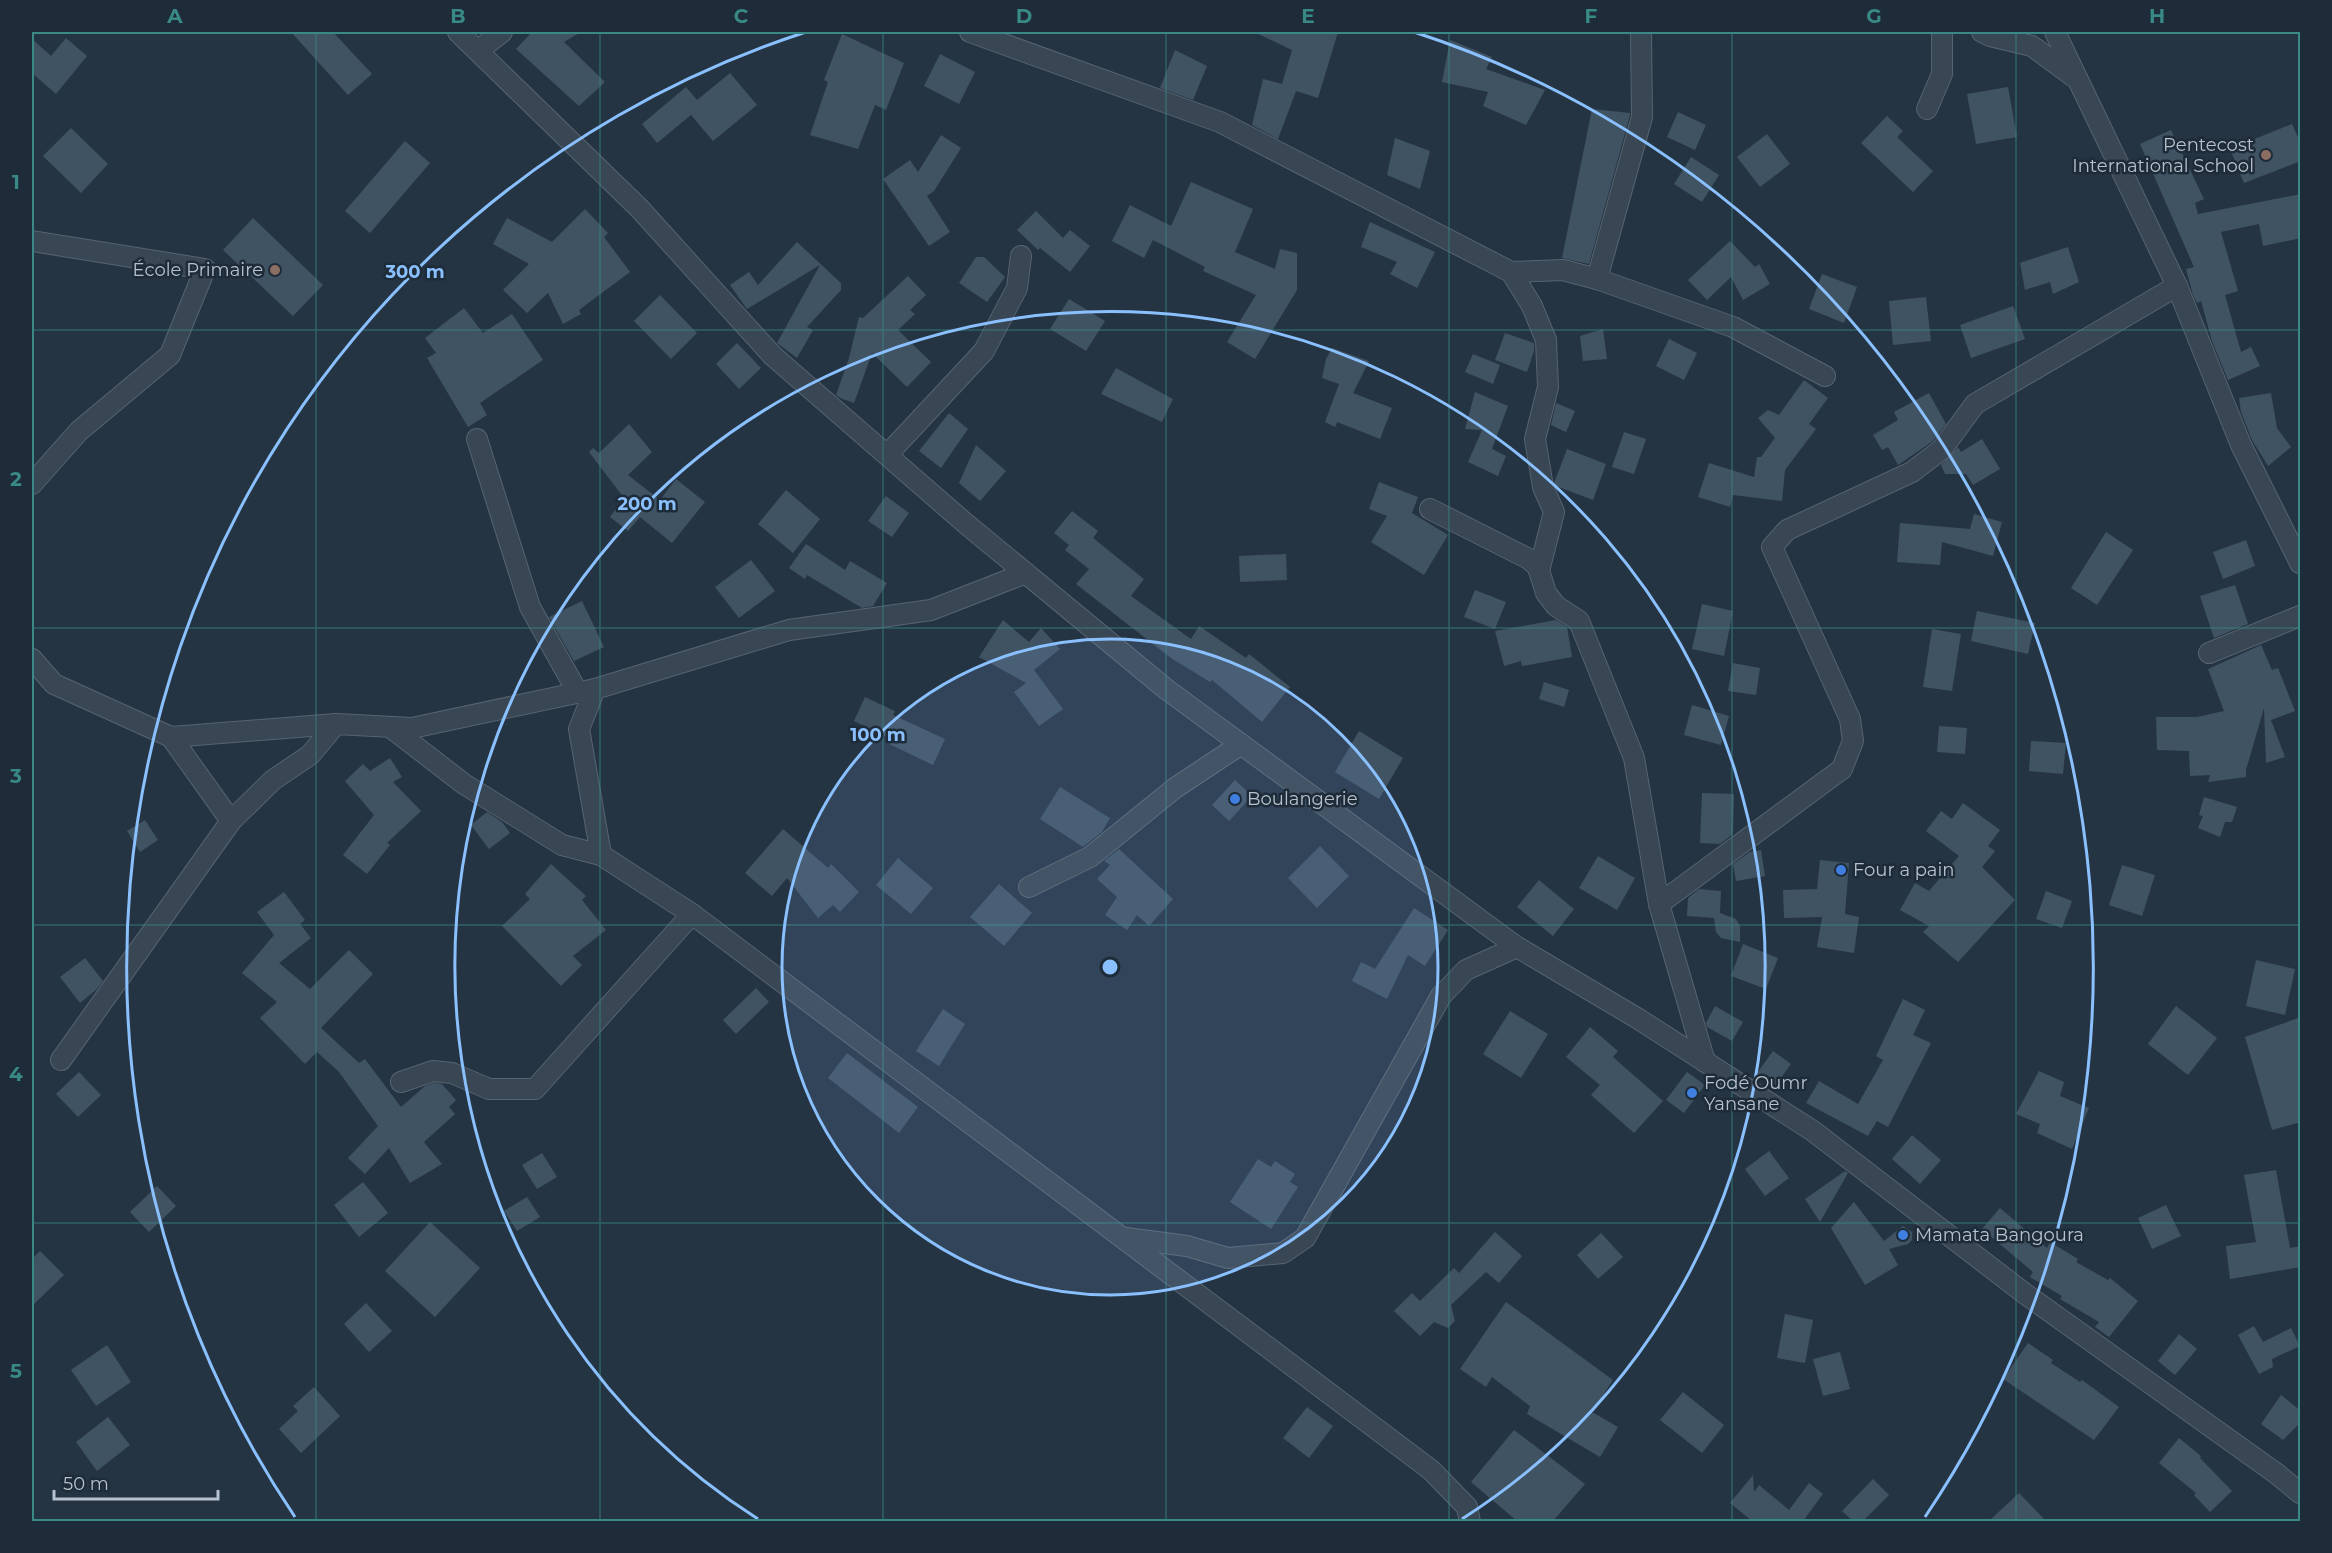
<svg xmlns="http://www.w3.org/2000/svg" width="2332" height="1553" viewBox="0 0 2332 1553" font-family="Montserrat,sans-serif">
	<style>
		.building { fill: #405363 }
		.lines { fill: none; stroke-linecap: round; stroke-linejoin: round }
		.street-casing { stroke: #576470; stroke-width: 22 }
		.street { stroke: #394653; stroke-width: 20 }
		.grid { fill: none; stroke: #398986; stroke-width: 1.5; stroke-opacity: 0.55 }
		.ring { fill: none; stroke: #8ac0fe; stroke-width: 3 }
		.education-dot { fill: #8d6e63; stroke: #1e2b38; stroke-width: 2 }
		.shop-dot { fill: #3f7fe0; stroke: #1e2b38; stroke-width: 2 }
		.labels { text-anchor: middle; stroke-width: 5; stroke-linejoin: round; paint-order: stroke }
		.poi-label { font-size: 18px; fill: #b6c1cd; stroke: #1e2b38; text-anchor: start }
		.centre { fill: #8ac0fe; stroke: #1e2b38; stroke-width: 3 }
		.ring-label { font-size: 18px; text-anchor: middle; font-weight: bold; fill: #8ac0fe; stroke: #1e2b38; stroke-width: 5; stroke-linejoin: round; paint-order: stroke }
		.neatline { fill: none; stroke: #398986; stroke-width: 2 }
		.grid-label { font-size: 20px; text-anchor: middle; font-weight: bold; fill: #398986 }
	</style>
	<rect width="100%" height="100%" fill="#253443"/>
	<!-- building -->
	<g class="building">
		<polygon points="291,32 333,32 372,74 348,95"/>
		<polygon points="532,32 581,32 564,42 605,82 579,106 516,49"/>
		<polygon points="1254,32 1338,32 1318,98 1296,91 1278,139 1252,125 1263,79 1282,84 1292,50"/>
		<polygon points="842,34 904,63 886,110 875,105 858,149 810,135 828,82 824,80"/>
		<polygon points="66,38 87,56 56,94 32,73 32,39 51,56"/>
		<polygon points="1450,40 1492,57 1486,69 1545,90 1526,125 1483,106 1488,92 1442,82"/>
		<polygon points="1175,50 1207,66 1193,100 1160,88"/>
		<polygon points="940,54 975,72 959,104 924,86"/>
		<polygon points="730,73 757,105 713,141 691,115 657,143 642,124 686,87 697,100"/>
		<polygon points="2008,87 2017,137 1976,144 1967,94"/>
		<polygon points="1592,109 1630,113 1630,115 1589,264 1562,258"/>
		<polygon points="1678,112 1706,125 1695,150 1667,137"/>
		<polygon points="1887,116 1903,131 1897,137 1933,171 1913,192 1861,143"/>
		<polygon points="2292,124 2301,144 2301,161 2244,183 2230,149"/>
		<polygon points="71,128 108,164 81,193 43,156"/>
		<polygon points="2171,130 2204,199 2195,203 2198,214 2301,194 2301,238 2263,246 2259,224 2221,232 2238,291 2225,295 2241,352 2251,347 2260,366 2228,380 2212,341 2201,301 2197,303 2193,295 2186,269 2194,267 2140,144"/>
		<polygon points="1767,134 1790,164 1760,187 1737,157"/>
		<polygon points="941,135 961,148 934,191 927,196 950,232 929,246 883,179 910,160 918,172"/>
		<polygon points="1395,138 1430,151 1420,189 1387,175"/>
		<polygon points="405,141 430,163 370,233 345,211"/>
		<polygon points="1691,157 1719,175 1702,202 1674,184"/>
		<polygon points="1191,182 1253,209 1235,252 1275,269 1280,249 1297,253 1297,290 1255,359 1227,342 1256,295 1203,271 1205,267 1153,240 1144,258 1112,241 1130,205 1171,226"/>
		<polygon points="585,209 608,233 604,237 630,272 579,310 581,314 563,324 548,293 527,313 503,290 529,264 493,244 507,218 552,242"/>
		<polygon points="1036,211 1063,238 1070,230 1090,246 1070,272 1040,248 1038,250 1017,230"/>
		<polygon points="253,218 323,285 293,316 223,250"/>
		<polygon points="1370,222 1435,252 1417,288 1390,274 1397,262 1361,247"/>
		<polygon points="1730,241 1755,267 1759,264 1770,284 1743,300 1731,277 1707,300 1688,280"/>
		<polygon points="797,242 841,283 841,290 807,327 813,330 797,358 777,343 820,265 747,309 730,285 749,272 758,285"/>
		<polygon points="2068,247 2079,282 2053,294 2050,282 2025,290 2020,263"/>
		<polygon points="976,257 984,257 1005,277 987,302 959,283"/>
		<polygon points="1822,274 1857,287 1844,323 1809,309"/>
		<polygon points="908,276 926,295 910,310 915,314 898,330 931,362 907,387 872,353 854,403 840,398 836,395 849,358 859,317 863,318"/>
		<polygon points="660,295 697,333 671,359 634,321"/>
		<polygon points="1926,297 1931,341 1893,345 1889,301"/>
		<polygon points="1069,299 1105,321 1086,351 1050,329"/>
		<polygon points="2013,306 2025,339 1971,358 1960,325"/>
		<polygon points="464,308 483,333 512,314 543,360 480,403 487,415 468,427 427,358 436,353 425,338"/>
		<polygon points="1603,329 1607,359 1583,361 1580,336"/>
		<polygon points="1505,333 1534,343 1534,351 1527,372 1495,360"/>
		<polygon points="1669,339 1697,353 1684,380 1656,366"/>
		<polygon points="737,343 761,368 739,389 716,364"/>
		<polygon points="1332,348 1369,361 1353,393 1392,408 1380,439 1337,422 1335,427 1325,422 1339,384 1322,378 1326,359"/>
		<polygon points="1473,354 1500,365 1493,384 1465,372"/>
		<polygon points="1116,368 1173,399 1162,422 1101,394"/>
		<polygon points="1804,380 1828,398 1809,424 1816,429 1785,470 1782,501 1733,495 1730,507 1698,497 1709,463 1754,477 1757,457 1761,457 1775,438 1758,418 1768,410 1779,415"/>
		<polygon points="1475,392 1508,406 1492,449 1506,456 1498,476 1468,462 1482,430 1465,429"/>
		<polygon points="1929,393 1946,424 1933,441 1898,465 1888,447 1882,450 1873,435 1898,420 1894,412"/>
		<polygon points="2271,393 2277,428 2291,447 2268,466 2252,440 2241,412 2239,398"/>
		<polygon points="1556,403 1575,411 1566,432 1551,425"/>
		<polygon points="949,413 968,429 941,468 919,451"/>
		<polygon points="629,424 652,452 628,475 660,500 676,479 705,502 672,543 640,517 628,531 610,517 624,498 589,452 593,448 599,453"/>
		<polygon points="1624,432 1646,439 1634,474 1612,467"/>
		<polygon points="1982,439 2000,469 1973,485 1966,474 1945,474 1941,465 1958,447 1961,452"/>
		<polygon points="976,445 1006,471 980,501 959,483"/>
		<polygon points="1567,449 1606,464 1593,500 1556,486 1554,483"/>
		<polygon points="1379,482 1418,497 1412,513 1448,535 1424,575 1371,542 1387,516 1369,509"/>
		<polygon points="786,490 820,519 793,553 758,524"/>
		<polygon points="886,496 909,513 892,537 868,521"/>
		<polygon points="1072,511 1098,531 1093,538 1144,579 1131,596 1191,639 1199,626 1246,658 1249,654 1290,687 1262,722 1212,680 1210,682 1171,658 1076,584 1089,569 1065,550 1069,545 1054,533"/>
		<polygon points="1974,514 2002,522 1993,556 1942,542 1940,565 1897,562 1900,523 1970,529"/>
		<polygon points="2106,532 2133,550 2097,605 2071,588"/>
		<polygon points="2246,540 2255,566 2223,579 2213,552"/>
		<polygon points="806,544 845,570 850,561 887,583 873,606 862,608 807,575 805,579 789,568"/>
		<polygon points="1286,554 1287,580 1240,582 1239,556"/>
		<polygon points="751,560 775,591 739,618 715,587"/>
		<polygon points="2235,585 2248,624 2214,638 2200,596"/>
		<polygon points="1475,590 1506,602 1495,629 1464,617"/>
		<polygon points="582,601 604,647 574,661 549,617"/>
		<polygon points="1702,604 1733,611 1724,656 1692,649"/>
		<polygon points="1977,611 2035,623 2028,654 1971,641"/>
		<polygon points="1003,620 1029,642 1041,628 1060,649 1034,670 1063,709 1039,726 1014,692 1026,683 979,657"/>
		<polygon points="1556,620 1567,627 1572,657 1522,666 1521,661 1504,666 1495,631"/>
		<polygon points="1932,629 1961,634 1952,691 1923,687"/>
		<polygon points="2261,645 2272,670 2278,668 2295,711 2271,720 2285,757 2266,763 2264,708 2246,770 2246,777 2208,782 2210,775 2190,776 2189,751 2157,750 2156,717 2197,717 2224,711 2208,669"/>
		<polygon points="1733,663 1760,668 1756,695 1728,691"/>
		<polygon points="1544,682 1569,690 1564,707 1539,699"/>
		<polygon points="865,697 895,711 893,715 945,739 933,765 887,743 889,738 854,721"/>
		<polygon points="1692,705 1729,716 1721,745 1684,735"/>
		<polygon points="1939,726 1967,728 1965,754 1937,752"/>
		<polygon points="1359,731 1403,758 1379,799 1335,772"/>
		<polygon points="2031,741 2066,743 2063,774 2029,771"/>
		<polygon points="390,758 402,777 393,782 421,811 387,843 390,845 367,874 343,855 374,815 345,781 363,764 370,771"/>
		<polygon points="1235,780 1252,796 1229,821 1212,805"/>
		<polygon points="1060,787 1110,818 1102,832 1083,847 1040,819"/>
		<polygon points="1702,793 1734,794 1733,834 1720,844 1700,843"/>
		<polygon points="2204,797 2237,807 2232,822 2225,822 2220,837 2198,828 2203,816 2199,815"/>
		<polygon points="1963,803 2000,830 1988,846 1995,851 1982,867 2015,900 1958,962 1923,932 1929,926 1900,910 1915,883 1929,891 1959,856 1926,831 1941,811 1952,819"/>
		<polygon points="487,812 502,822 510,833 489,849 471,825"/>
		<polygon points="145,820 158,840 140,852 127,831"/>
		<polygon points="783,829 828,868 831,864 859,892 840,912 833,905 818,918 787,878 772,896 745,873"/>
		<polygon points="1320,846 1349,876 1317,908 1288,878"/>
		<polygon points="1119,849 1173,899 1149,926 1137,915 1127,930 1105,915 1117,897 1097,879 1110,865 1104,861"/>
		<polygon points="1761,850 1765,876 1736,881 1733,864 1750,852"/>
		<polygon points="1598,856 1635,878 1617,910 1579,888"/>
		<polygon points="898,858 933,888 911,914 876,885"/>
		<polygon points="1820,860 1849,863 1845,914 1859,917 1854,953 1817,947 1822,917 1784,918 1783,890 1817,889"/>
		<polygon points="551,864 586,896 582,900 606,930 573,956 582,965 561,986 502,926 530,899 525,894"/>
		<polygon points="2122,865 2155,875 2142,916 2109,905"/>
		<polygon points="1539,880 1574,909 1553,936 1517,907"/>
		<polygon points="999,884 1032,913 1004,946 970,917"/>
		<polygon points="1699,889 1721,891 1720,913 1736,919 1740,926 1740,942 1721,938 1716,932 1714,918 1687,916 1688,898"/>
		<polygon points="2046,891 2072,901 2062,928 2036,919"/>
		<polygon points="284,892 305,920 300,924 311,938 279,963 310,989 349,950 373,974 321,1028 359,1063 365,1059 401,1107 425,1086 434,1083 442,1084 456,1100 449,1107 455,1114 424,1142 442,1164 410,1183 389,1148 365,1174 348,1158 378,1126 339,1072 317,1052 305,1064 260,1018 277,1002 242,973 274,935 257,912"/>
		<polygon points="1414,908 1448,930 1425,966 1408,955 1387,999 1352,981 1361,962 1375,969"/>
		<polygon points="1743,944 1778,958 1766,989 1731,976"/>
		<polygon points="85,958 103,981 96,990 80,1003 60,977"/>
		<polygon points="2256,960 2295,969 2285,1015 2246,1006"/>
		<polygon points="756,988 769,1002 736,1034 723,1020"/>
		<polygon points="1903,999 1925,1010 1913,1035 1931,1043 1888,1127 1877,1121 1868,1136 1806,1103 1819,1081 1858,1104 1883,1060 1876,1056"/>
		<polygon points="1715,1006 1743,1022 1732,1041 1707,1027 1706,1023"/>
		<polygon points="2176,1006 2217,1038 2188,1075 2148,1044"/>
		<polygon points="943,1009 965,1024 939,1066 916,1051"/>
		<polygon points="1510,1011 1548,1034 1521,1078 1483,1054"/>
		<polygon points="2301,1017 2301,1122 2272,1130 2245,1037"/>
		<polygon points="1590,1027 1618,1051 1613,1057 1663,1101 1634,1133 1591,1095 1600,1085 1566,1057"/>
		<polygon points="1773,1051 1791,1064 1775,1086 1757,1073"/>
		<polygon points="847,1053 918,1107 899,1133 828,1078"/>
		<polygon points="2039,1071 2064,1082 2060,1096 2089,1108 2072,1149 2037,1133 2040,1124 2016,1114"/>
		<polygon points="79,1072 101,1095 78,1117 56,1094"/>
		<polygon points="1687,1072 1705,1085 1684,1113 1666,1100"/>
		<polygon points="1912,1135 1941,1160 1920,1184 1892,1159"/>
		<polygon points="1769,1151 1789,1178 1765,1196 1745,1169"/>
		<polygon points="542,1153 557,1177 537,1189 522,1165"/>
		<polygon points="1258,1159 1271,1167 1275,1161 1295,1174 1290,1182 1298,1187 1271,1229 1230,1202"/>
		<polygon points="2276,1170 2290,1248 2301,1246 2301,1267 2230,1279 2226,1246 2256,1242 2244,1175"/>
		<polygon points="1845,1171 1848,1173 1820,1222 1805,1199"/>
		<polygon points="363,1182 388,1213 359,1237 334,1205"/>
		<polygon points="157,1186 176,1206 149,1232 130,1212"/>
		<polygon points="527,1197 540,1217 517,1231 504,1211"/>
		<polygon points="1854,1202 1884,1241 1903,1226 1912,1232 1912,1240 1908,1244 1889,1249 1898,1265 1865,1285 1831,1228"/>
		<polygon points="2166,1205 2181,1236 2152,1249 2138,1218"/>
		<polygon points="2000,1208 2047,1248 2050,1242 2078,1259 2076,1262 2108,1280 2110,1278 2138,1301 2109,1337 2095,1327 2099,1322 2060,1299 2062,1296 2030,1277 2033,1272 1982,1229"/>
		<polygon points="430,1222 480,1268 435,1317 385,1271"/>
		<polygon points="1495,1232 1522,1256 1499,1283 1486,1272 1451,1305 1455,1321 1448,1328 1434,1322 1420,1336 1394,1311 1412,1293 1420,1301 1454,1268 1459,1273"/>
		<polygon points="1601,1233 1623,1257 1598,1279 1577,1255"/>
		<polygon points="40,1251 64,1275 32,1306 32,1259"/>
		<polygon points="1506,1302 1613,1380 1592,1412 1618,1427 1600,1457 1527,1414 1530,1406 1492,1377 1486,1387 1460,1369"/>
		<polygon points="366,1303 392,1331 369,1352 344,1324"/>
		<polygon points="1785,1314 1813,1320 1805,1363 1777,1358"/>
		<polygon points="2254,1326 2263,1342 2291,1328 2300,1346 2272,1359 2273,1367 2259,1374 2238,1335"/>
		<polygon points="2179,1334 2197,1349 2175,1375 2158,1361"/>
		<polygon points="2028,1343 2053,1360 2051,1363 2080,1382 2082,1380 2119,1407 2094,1440 2003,1379"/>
		<polygon points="107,1345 131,1382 96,1406 71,1370"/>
		<polygon points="1840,1352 1850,1389 1823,1396 1813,1359"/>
		<polygon points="314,1387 340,1416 301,1453 279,1429 298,1411 293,1406"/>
		<polygon points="1683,1392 1724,1425 1702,1453 1660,1420"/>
		<polygon points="2281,1395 2301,1411 2301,1422 2283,1440 2261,1424"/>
		<polygon points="1307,1407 1333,1426 1309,1458 1283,1438"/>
		<polygon points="108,1417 130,1445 97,1471 76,1442"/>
		<polygon points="1514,1430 1585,1484 1553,1521 1517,1521 1471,1482"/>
		<polygon points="2179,1438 2201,1456 2200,1458 2232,1491 2210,1512 2194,1495 2196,1493 2159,1463"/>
		<polygon points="1753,1475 1754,1492 1759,1485 1789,1510 1809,1483 1823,1494 1803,1521 1752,1521 1730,1503"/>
		<polygon points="1873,1479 1889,1495 1863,1521 1853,1521 1842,1511"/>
		<polygon points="2019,1493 2046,1521 1989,1521"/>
	</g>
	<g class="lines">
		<!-- street casing -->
		<g class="street-casing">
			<g id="street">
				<polyline points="458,32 639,208 773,356 965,523 1166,689 1517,947 1637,1018 1813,1131 2024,1293 2277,1474 2300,1493"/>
				<polyline points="970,32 1220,122 1511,272 1563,270 1597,279 1733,327 1825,376"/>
				<polyline points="1982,32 1990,36 2032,46 2074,77"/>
				<polyline points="2055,32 2177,286 2241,445 2300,563"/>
				<polyline points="479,50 502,32"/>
				<polyline points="1927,109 1942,74 1942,32"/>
				<polyline points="32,241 205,269 170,355 79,431 32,484"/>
				<polyline points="1511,272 1532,306 1546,340 1548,387 1535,439 1543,487 1554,512 1539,571"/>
				<polyline points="1597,279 1642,117 1641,32"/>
				<polyline points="477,439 530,607 578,693"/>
				<polyline points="887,455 984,351 1017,288 1021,256"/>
				<polyline points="1430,509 1529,559 1538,567 1546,593 1556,606 1579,621 1634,758 1659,904 1705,1062"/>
				<polyline points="1026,573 931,610 789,630 595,689 579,729 601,855 692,914 1431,1470 1467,1507 1470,1522"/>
				<polyline points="2209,653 2300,616"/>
				<polyline points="32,659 54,684 171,737 336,724"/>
				<polyline points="390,727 464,784 562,845 601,855"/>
				<polyline points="171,737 231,821"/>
				<polyline points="1029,887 1090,857 1175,788 1240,745"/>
				<polyline points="1659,904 1842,769 1853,741 1850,719 1772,547 1787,530 1912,472 1942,449 1975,404 2177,286"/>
				<polyline points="61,1060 231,821 273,780 310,755 336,724 412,728 595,689"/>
				<polyline points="401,1082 433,1071 452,1073 489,1089 535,1089 692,914"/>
				<polyline points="1126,1238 1187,1246 1228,1258 1283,1253 1305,1238 1441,996 1466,970 1517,947"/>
			</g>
		</g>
		<!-- street -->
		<use href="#street" class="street"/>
	</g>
	<!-- grid -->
	<path class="grid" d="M316,32V1522M600,32V1522M883,32V1522M1166,32V1522M1449,32V1522M1732,32V1522M2016,32V1522M32,330H2300M32,628H2300M32,925H2300M32,1223H2300"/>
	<!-- distance rings -->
	<circle cx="1110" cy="967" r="328" fill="#8ac0fe" fill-opacity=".12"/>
	<g class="ring">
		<circle cx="1110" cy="967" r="328"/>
		<path d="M758 1519A655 655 0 1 1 1462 1519"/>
		<path d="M295 1517A983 983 0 0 1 806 32M1414 32A983 983 0 0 1 1925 1517"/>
	</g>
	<!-- markers -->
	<g class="education-dot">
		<circle cx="2266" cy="155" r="6"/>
		<circle cx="275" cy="270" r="6"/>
	</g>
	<g class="shop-dot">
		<circle cx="1235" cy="799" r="6"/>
		<circle cx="1841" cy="870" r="6"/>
		<circle cx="1692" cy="1093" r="6"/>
		<circle cx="1903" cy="1235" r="6"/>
	</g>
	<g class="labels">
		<!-- poi labels -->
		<g class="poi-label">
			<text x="2254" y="151" text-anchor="end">Pentecost<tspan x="2254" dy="21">International School</tspan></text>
			<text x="263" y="276" text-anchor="end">École Primaire</text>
			<text x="1247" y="805">Boulangerie</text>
			<text x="1853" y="876">Four a pain</text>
			<text x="1704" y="1089">Fodé Oumr<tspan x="1704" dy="21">Yansane</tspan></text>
			<text x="1915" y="1241">Mamata Bangoura</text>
		</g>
	</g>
	<circle cx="1110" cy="967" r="9" class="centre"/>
	<g class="ring-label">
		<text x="415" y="278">300 m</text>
		<text x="647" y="510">200 m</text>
		<text x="878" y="741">100 m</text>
	</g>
	<!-- border -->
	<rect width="2332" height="1553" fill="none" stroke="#1e2b38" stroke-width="66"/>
	<!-- scale -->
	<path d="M54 1490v9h164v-9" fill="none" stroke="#b6c1cd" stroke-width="3"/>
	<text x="63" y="1490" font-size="18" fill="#b6c1cd" stroke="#1e2b38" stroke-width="4.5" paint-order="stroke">50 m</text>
	<rect x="33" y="33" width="2266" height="1487" class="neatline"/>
	<g class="grid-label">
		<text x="175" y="23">A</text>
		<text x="458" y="23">B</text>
		<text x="741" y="23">C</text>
		<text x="1024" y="23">D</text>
		<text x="1308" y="23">E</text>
		<text x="1591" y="23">F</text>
		<text x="1874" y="23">G</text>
		<text x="2157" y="23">H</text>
		<text x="16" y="189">1</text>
		<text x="16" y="486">2</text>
		<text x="16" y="783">3</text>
		<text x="16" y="1081">4</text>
		<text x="16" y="1378">5</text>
	</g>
</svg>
